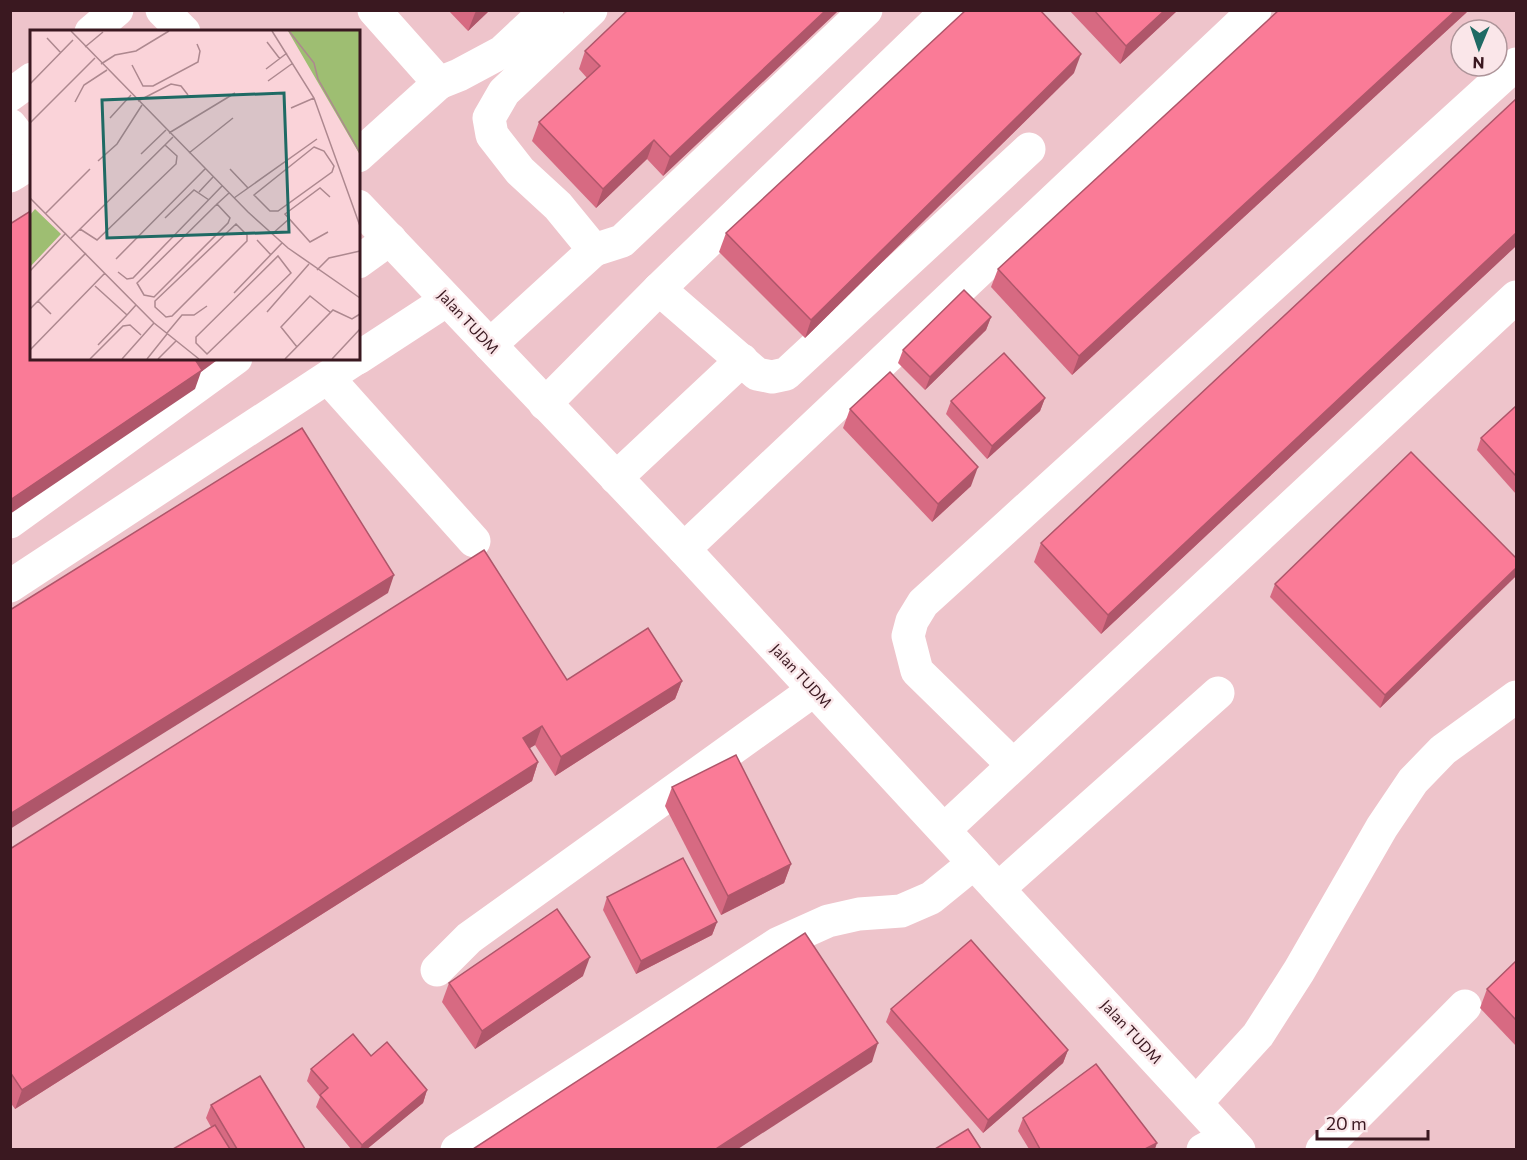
<svg xmlns="http://www.w3.org/2000/svg" width="1527" height="1160" viewBox="0 0 1527 1160" font-family="Commissioner,sans-serif">
	<style>
		.built { fill: #eec4cb; fill-rule: evenodd }
		.lines { fill: none; stroke-linecap: round; stroke-linejoin: round }
		.minor { stroke: #fff; stroke-width: 33 }
		.wall { fill: #d76a82 }
		.shaded-wall { fill: #af566a }
		.building { fill: #fa7b97; stroke: #af566a; stroke-width: 1.5 }
		.labels { text-anchor: middle; stroke-width: 5; stroke-linejoin: round; paint-order: stroke }
		.street-label { font-size: 15px; fill: #3a1820; stroke: #fae6e9 }
		.inset-road { fill: none; stroke: #ad888f; stroke-width: 1.5 }
		.view { fill: #1f6a64; fill-opacity: 0.15; stroke: #1f6a64; stroke-width: 3 }
		.inset-edge { fill: none; stroke: #3a1820; stroke-width: 3 }
	</style>
	<rect width="100%" height="100%" fill="#fad3d9"/>
	<!-- built -->
	<path class="built" d="M11,11H1516V1149H11ZM1461,30H1497V66H1461ZM32,32H358V358H32Z"/>
	<g class="lines">
		<!-- minor -->
		<g class="minor">
			<polyline points="162,10 184,32"/>
			<polyline points="374,10 439,83 459,75 502,52 547,10"/>
			<polyline points="91,32 117,10"/>
			<polyline points="10,95 32,79"/>
			<path d="M10,125L31,152C29,165 21,170 10,176"/>
			<polyline points="358,156 439,83"/>
			<polyline points="358,206 684,549 1239,1150"/>
			<polyline points="594,250 622,241 866,10"/>
			<polyline points="358,262 390,239"/>
			<polyline points="659,289 757,374 772,377 786,374 1029,149"/>
			<polyline points="490,345 594,250 558,206 520,171 492,135 489,118 504,92 591,10"/>
			<polyline points="358,358 447,300"/>
			<polyline points="328,378 474,541"/>
			<polyline points="545,404 659,289 948,10"/>
			<polyline points="616,478 742,360"/>
			<polyline points="10,522 236,358"/>
			<polyline points="684,549 1255,10"/>
			<polyline points="10,586 357,358"/>
			<polyline points="1013,765 917,671 908,636 912,621 923,603 1516,64"/>
			<polyline points="944,830 1516,297"/>
			<polyline points="998,889 1218,693"/>
			<polyline points="437,970 469,938 814,690"/>
			<polyline points="1196,1103 1258,1035 1299,971 1382,827 1413,781 1443,750 1516,697"/>
			<polyline points="457,1150 779,943 828,921 859,914 901,911 931,898 974,863"/>
			<polyline points="1203,1150 1227,1137"/>
			<polyline points="1322,1150 1465,1006"/>
		</g>
	</g>
	<!-- wall -->
	<g class="wall">
		<polygon points="448,10 490,10 468,31"/>
		<polygon points="839,10 663,176 647,159 596,208 532,141 539,122 587,78 579,69 585,51"/>
		<polygon points="1069,10 1178,10 1120,64"/>
		<polygon points="1467,12 1072,375 991,287 998,269"/>
		<polygon points="1074,73 805,338 719,252 726,233"/>
		<polygon points="1516,99 1516,246 1101,634 1034,562 1041,543"/>
		<polygon points="991,317 986,330 925,390 898,363 903,350"/>
		<polygon points="1045,398 1040,411 987,459 946,414 951,401"/>
		<polygon points="1516,406 1516,494 1477,450 1481,438"/>
		<polygon points="850,409 971,486 932,522 843,428"/>
		<polygon points="1516,558 1516,576 1380,708 1270,597 1275,584"/>
		<polygon points="567,680 682,681 675,699 555,776 535,745 529,748 538,762 532,781 15,1109 10,1102 10,849"/>
		<polygon points="672,787 791,864 784,883 721,915 665,806"/>
		<polygon points="607,897 717,922 712,935 636,974 603,910"/>
		<polygon points="1516,961 1516,1046 1480,1008 1487,989"/>
		<polygon points="583,976 475,1049 442,1002 449,983"/>
		<polygon points="891,1009 1068,1050 1063,1063 983,1133 886,1022"/>
		<polygon points="371,1056 427,1090 423,1103 367,1149 351,1149 316,1107 320,1097 307,1081 311,1069"/>
		<polygon points="211,1105 305,1149 173,1149 211,1127 206,1118"/>
		<polygon points="1023,1118 1155,1149 1029,1149 1018,1131"/>
	</g>
	<!-- shaded-wall -->
	<g class="shaded-wall">
		<polygon points="477,10 490,10 468,31 475,13"/>
		<polygon points="826,10 839,10 663,176 670,157"/>
		<polygon points="1165,10 1178,10 1120,64 1126,46"/>
		<polygon points="1456,10 1468,10 1467,12 1072,375 1079,356"/>
		<polygon points="1081,54 1074,73 805,338 811,320"/>
		<polygon points="654,140 647,159 596,208 603,189"/>
		<polygon points="1516,233 1516,246 1101,634 1108,615"/>
		<polygon points="991,317 986,330 925,390 930,377"/>
		<polygon points="200,358 220,358 201,372 195,389 10,514 10,500"/>
		<polygon points="1045,398 1040,411 987,459 992,446"/>
		<polygon points="978,467 971,486 932,522 938,504"/>
		<polygon points="1516,568 1516,576 1380,708 1385,695"/>
		<polygon points="394,575 388,593 10,829 10,814"/>
		<polygon points="682,681 675,699 555,776 561,757"/>
		<polygon points="542,726 535,745 516,757 523,738"/>
		<polygon points="538,762 532,781 15,1109 22,1090"/>
		<polygon points="791,864 784,883 721,915 728,896"/>
		<polygon points="717,922 712,935 636,974 641,961"/>
		<polygon points="590,957 583,976 475,1049 482,1031"/>
		<polygon points="878,1043 872,1062 738,1149 716,1149"/>
		<polygon points="1068,1050 1063,1063 983,1133 988,1120"/>
		<polygon points="427,1090 423,1103 367,1149 360,1149 362,1145"/>
		<polygon points="1157,1143 1155,1149 1145,1149"/>
	</g>
	<!-- building -->
	<g class="building">
		<polygon points="628,10 826,10 670,157 654,140 603,189 539,122 600,66 585,51"/>
		<polygon points="966,10 1040,10 1081,54 811,320 726,233"/>
		<polygon points="1094,10 1165,10 1126,46"/>
		<polygon points="1279,10 1456,10 1079,356 998,269"/>
		<polygon points="1516,99 1516,233 1108,615 1041,543"/>
		<polygon points="32,210 32,358 200,358 196,361 202,370 10,500 10,224"/>
		<polygon points="964,290 991,317 930,377 903,350"/>
		<polygon points="1004,353 1045,398 992,446 951,401"/>
		<polygon points="890,372 978,467 938,504 850,409"/>
		<polygon points="1516,406 1516,476 1481,438"/>
		<polygon points="302,428 394,575 10,814 10,610"/>
		<polygon points="1411,452 1516,558 1516,568 1385,695 1275,584"/>
		<polygon points="484,550 567,680 648,628 682,681 561,757 542,726 523,738 538,762 22,1090 10,1072 10,849"/>
		<polygon points="736,755 791,864 728,896 672,787"/>
		<polygon points="683,858 717,922 641,961 607,897"/>
		<polygon points="557,909 590,957 482,1031 449,983"/>
		<polygon points="805,933 878,1043 716,1149 473,1149"/>
		<polygon points="971,940 1068,1050 988,1120 891,1009"/>
		<polygon points="1516,961 1516,1020 1487,989"/>
		<polygon points="353,1034 371,1056 387,1042 427,1090 362,1145 320,1095 328,1088 311,1069"/>
		<polygon points="1096,1064 1157,1143 1145,1149 1040,1149 1023,1118"/>
		<polygon points="260,1076 305,1149 237,1149 211,1105"/>
		<polygon points="215,1125 230,1149 173,1149"/>
		<polygon points="968,1129 981,1149 935,1149"/>
	</g>
	<g class="labels">
		<!-- street labels -->
		<g class="street-label">
			<text transform="translate(468 322) rotate(47)" y="5">Jalan TUDM</text>
			<text transform="translate(801 676) rotate(47)" y="5">Jalan TUDM</text>
			<text transform="translate(1131 1032) rotate(47)" y="5">Jalan TUDM</text>
		</g>
	</g>
	<!-- overview -->
	<g transform="translate(30 30)">
		<rect width="330" height="330" fill="#fad3d9"/>
		<path d="M258,1H330V126V125ZM5,179L31,204L0,237V185Z" fill="#9ebe72"/>
		<path class="inset-road" d="M41,1L218,182L258,218L330,268M242,1L284,68L330,196M259,1L284,33L288,49L330,123M17,8L31,23M237,12L250,29M55,17L73,2M71,34L85,25L106,21L139,1M102,35L113,56H123L168,32L170,21L167,14M236,39L257,23M238,51L263,33M0,54L43,10M108,71L141,54L151,56L158,65M45,72L54,55L77,40M261,78L284,68M80,88L101,65M0,93L65,28M139,103L205,63M284,117L294,121L304,136L302,142L248,181H240L224,165ZM159,123L203,88M111,124L136,100M68,131L87,114L112,75M200,139L218,158M169,162L183,147M0,168L124,293L169,329M204,168L287,109M187,174L107,253L114,265L124,267L198,193L200,188L187,174L199,163M16,183L60,139M135,188L164,160L179,170M206,194L217,205V211L142,286L136,287L125,277V271ZM50,199L67,210L146,134L147,126L135,115M298,202L280,212L255,184L290,158L300,167M242,204L259,189M41,208L143,107M227,210L241,225M248,226L261,243L177,324L166,313V307ZM86,229L175,139M287,240L299,228L330,221M0,241L36,203M88,242L97,249L103,248L192,156M65,256L97,285L106,275M204,263L252,213M8,271L21,284M0,279L56,223M237,282L279,234M137,303L152,285H164L177,276M68,315L97,285M267,317L251,297L280,266L300,282M0,320L75,243M60,329L93,296L100,295L111,305M92,329L124,293M117,329L137,304M128,329L146,311M255,329L303,280L322,289L330,284M302,329L330,299"/>
		<path class="view" d="M254,63L259,202L77,208L72,70Z"/>
		<rect width="330" height="330" class="inset-edge"/>
	</g>
	<!-- border -->
	<rect width="1527" height="1160" fill="none" stroke="#3a1820" stroke-width="24"/>
	<!-- north arrow -->
	<g transform="translate(1479 48) rotate(182)"><circle r="28" fill="#fae6e9" stroke="#ad9499" stroke-width="1.5"/>
	<path d="M0-4.5L10 22L0 15L-10 22Z" fill="#1f6a64"/>
	<text y="-9" font-size="16" font-weight="bold" text-anchor="middle" fill="#3a1820">N</text>
	</g>
	<!-- scale -->
	<path d="M1317 1130v9h111v-9" fill="none" stroke="#3a1820" stroke-width="3"/>
	<text x="1326" y="1130" font-size="18" fill="#3a1820" stroke="#fae6e9" stroke-width="4.5" paint-order="stroke">20 m</text>
</svg>
